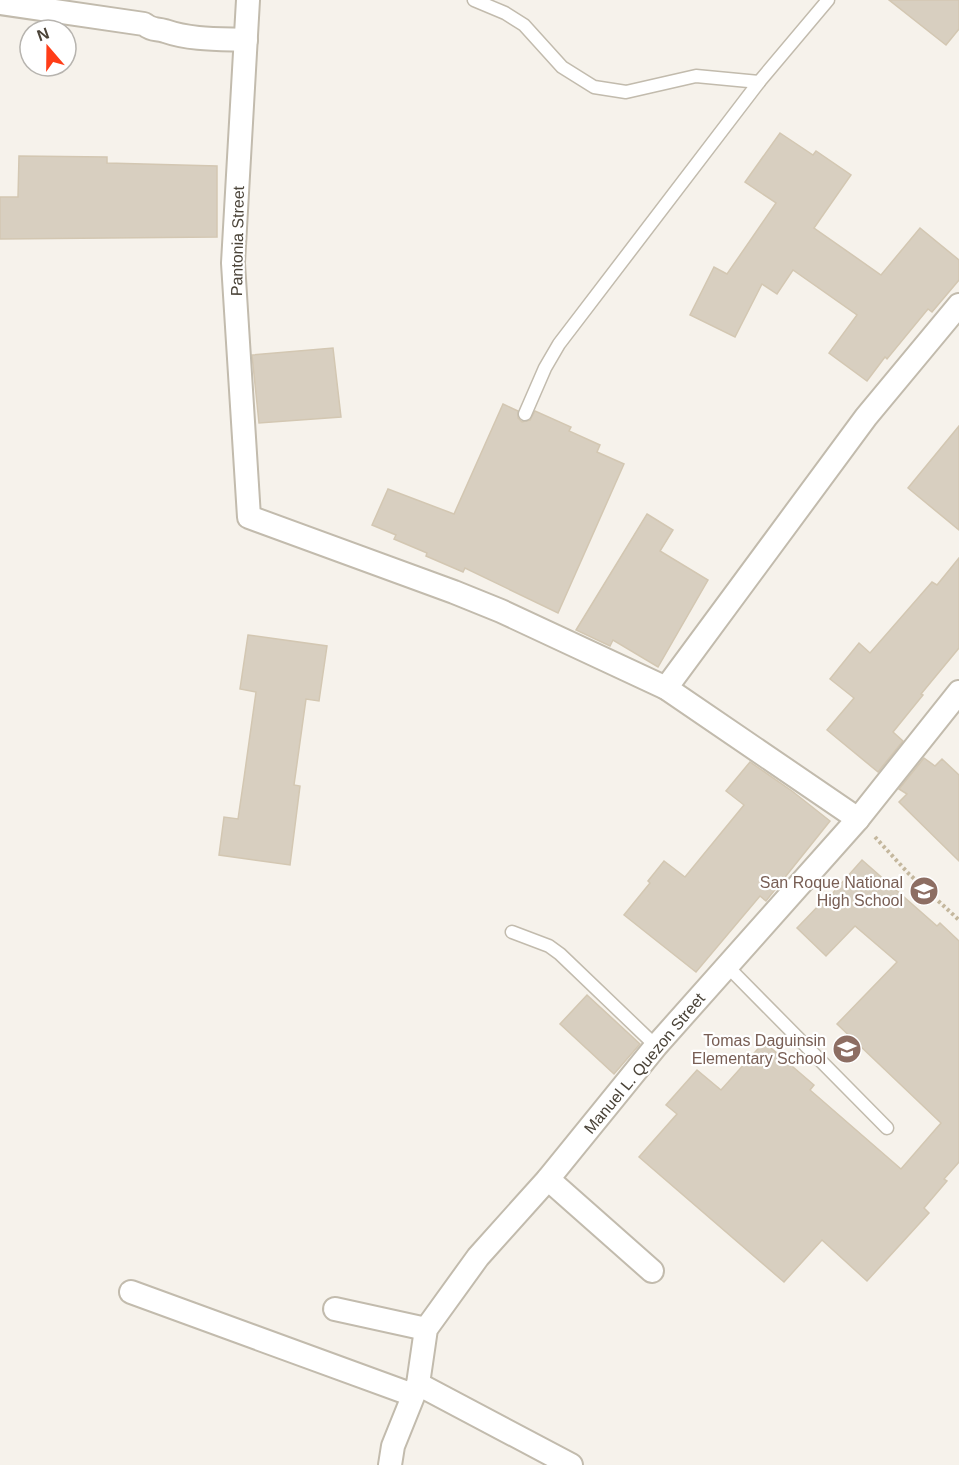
<svg xmlns="http://www.w3.org/2000/svg" width="959" height="1465" viewBox="0 0 959 1465" font-family="Helvetica,sans-serif">
	<style>
		.building { fill: #d8cfc0; stroke: #d3c7b2; stroke-width: 1.5 }
		.lines { fill: none; stroke-linecap: round; stroke-linejoin: round }
		.lane-casing { stroke: #c2bbad; stroke-width: 15 }
		.street-casing { stroke: #c2bbad; stroke-width: 26 }
		.path { stroke: #c4b79d; stroke-width: 4; stroke-dasharray: 3 3; stroke-linecap: butt }
		.lane { stroke: #fff; stroke-width: 12 }
		.street { stroke: #fff; stroke-width: 22 }
		.labels { text-anchor: middle; stroke-width: 4.5; stroke-linejoin: round; paint-order: stroke }
		.street-label { font-size: 16px; fill: #4a4338; stroke: #fff }
		.education-label { font-size: 16px; fill: #785e54; stroke: #fff; text-anchor: end }
	</style>
	<rect width="100%" height="100%" fill="#f6f2eb"/>
	<!-- building -->
	<g class="building">
		<polygon points="889,0 959,0 959,29 946,45"/>
		<polygon points="780,133 813,155 816,151 851,175 814,228 881,275 920,228 959,260 959,280 932,312 928,309 887,359 885,357 867,381 829,353 857,315 793,270 777,294 762,284 735,337 690,315 714,267 727,274 776,203 745,182"/>
		<polygon points="19,156 107,157 107,163 217,166 217,237 0,239 0,197 18,197"/>
		<polygon points="333,348 341,417 259,423 252,355"/>
		<polygon points="503,404 518,411 518,418 522,422 530,420 535,411 571,427 569,431 600,445 597,452 624,464 558,613 465,568 463,572 426,556 427,553 394,539 396,535 372,525 388,489 454,514"/>
		<polygon points="959,426 959,530 908,488"/>
		<polygon points="647,514 673,530 660,551 708,580 658,667 613,640 610,646 576,630"/>
		<polygon points="959,558 959,648 921,694 923,695 893,732 903,741 878,772 827,730 854,698 830,679 859,643 870,653 932,582 937,585"/>
		<polygon points="248,635 327,646 319,701 306,699 294,785 300,786 290,865 219,855 224,817 238,819 244,778 256,692 240,689"/>
		<polygon points="924,758 935,766 942,759 959,775 959,861 899,802 907,794 899,789"/>
		<polygon points="750,762 792,791 830,821 766,901 760,896 696,972 624,915 650,883 648,881 664,861 685,877 744,805 726,791"/>
		<polygon points="862,860 937,926 940,923 959,941 959,1162 944,1179 947,1181 924,1208 929,1213 867,1281 822,1240 784,1282 639,1157 677,1114 666,1105 697,1070 721,1090 764,1042 814,1085 810,1090 901,1169 941,1123 837,1024 897,962 855,926 826,956 797,928 822,902 823,904"/>
		<polygon points="587,995 640,1044 614,1074 560,1024"/>
	</g>
	<g class="lines">
		<!-- lane casing -->
		<g class="lane-casing">
			<g id="lane">
				<polyline points="474,0 505,13 524,25 562,67 594,87 626,92 696,76 759,82"/>
				<polyline points="525,414 545,368 559,344 759,82 828,0"/>
				<polyline points="512,932 549,946 560,954 656,1046"/>
				<polyline points="727,966 887,1128"/>
			</g>
		</g>
		<!-- street casing -->
		<g class="street-casing">
			<g id="street">
				<polyline points="248,0 233,263 249,517 454,592 501,611 666,688 858,819"/>
				<path d="M0,3L144,24C153,31 155,28 165,31C191,40 219,39 246,40"/>
				<polyline points="666,688 866,417 959,305"/>
				<polyline points="548,1179 652,1271"/>
				<polyline points="131,1292 413,1395"/>
				<polyline points="335,1309 426,1329"/>
				<polyline points="418,1384 571,1465"/>
				<polyline points="390,1465 393,1446 418,1384 426,1329 478,1257 548,1179 656,1046 858,819 959,692"/>
			</g>
		</g>
		<!-- path -->
		<polyline class="path" points="875,837 909,874 959,920"/>
		<!-- lane -->
		<use href="#lane" class="lane"/>
		<!-- street -->
		<use href="#street" class="street"/>
	</g>
	<!-- icons -->
	<defs>
		<g id="school-disc" transform="scale(1.5)"><circle r="9.5" fill="#8d6e63" stroke="#fff"/><path d="M0-5L7-2L0 1L-7-2ZM-4 1L0 2.5L4 1V4Q0 6-4 4Z" fill="#fff"/></g>
	</defs>
	<g fill-rule="evenodd">
		<use href="#school-disc" x="924" y="891"/>
		<use href="#school-disc" x="847" y="1049"/>
	</g>
	<g class="labels">
		<!-- street labels -->
		<g class="street-label">
			<text transform="translate(237 241) rotate(-89)" y="6">Pantonia Street</text>
			<text transform="translate(644 1063) rotate(-50)" y="6">Manuel L. Quezon Street</text>
		</g>
		<!-- education labels -->
		<g class="education-label">
			<text x="903" y="888">San Roque National<tspan x="903" dy="18">High School</tspan></text>
			<text x="826" y="1046">Tomas Daguinsin<tspan x="826" dy="18">Elementary School</tspan></text>
		</g>
	</g>
	<!-- north arrow -->
	<g transform="translate(48 48) rotate(340)"><circle r="28" fill="#ffffff" stroke="#b7b4af" stroke-width="1.5"/>
	<path d="M0-4.5L10 22L0 15L-10 22Z" fill="#ff3d18"/>
	<text y="-9" font-size="16" font-weight="bold" text-anchor="middle" fill="#4a4338">N</text>
	</g>
</svg>
